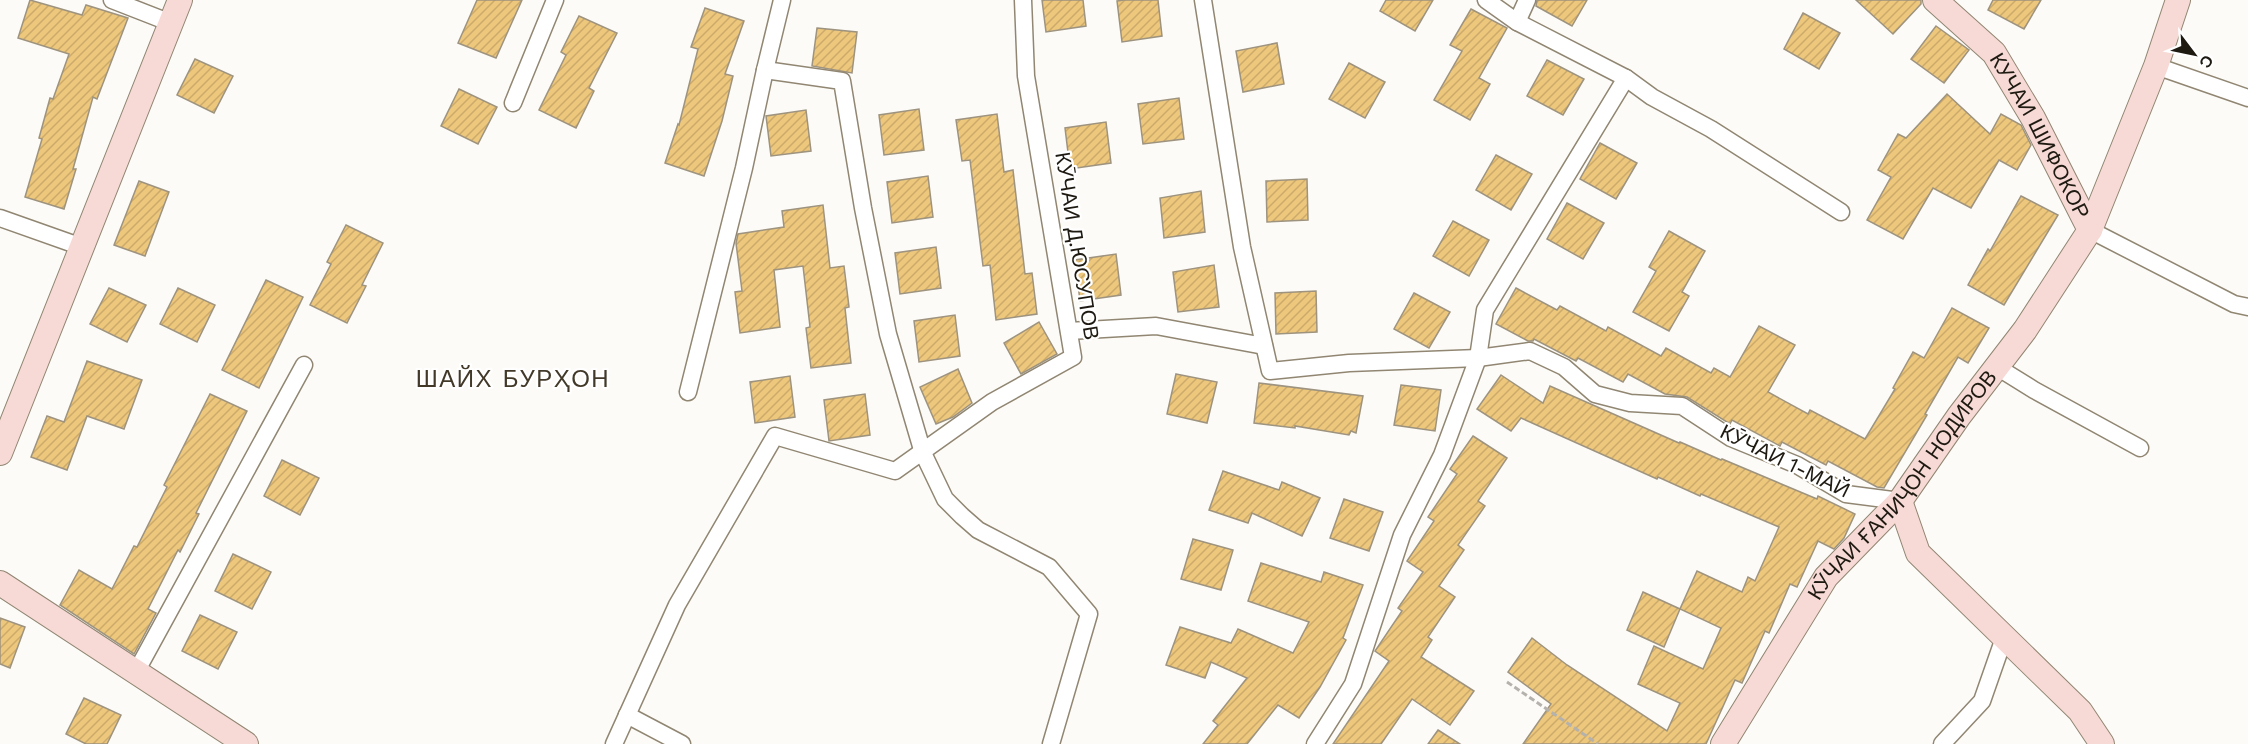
<svg xmlns="http://www.w3.org/2000/svg" width="2248" height="744" viewBox="0 0 2248 744" font-family="'Work Sans',sans-serif">
	<style>
		.building { fill: url(#building-hatch); stroke: #9d937f; stroke-width: 1.5 }
		.lines { fill: none; stroke-linecap: round; stroke-linejoin: round }
		.street-casing { stroke: #908672; stroke-width: 19 }
		.secondary-casing { stroke: #908672; stroke-width: 26 }
		.path { stroke: #b5b2ad; stroke-width: 3; stroke-dasharray: 6 3; stroke-linecap: butt }
		.street { stroke: #fff; stroke-width: 16 }
		.secondary { stroke: #f7dad6; stroke-width: 24 }
		.labels { text-anchor: middle; stroke-width: 4.5; stroke-linejoin: round; paint-order: stroke }
		.street-label { font-size: 21px; fill: #1e1a12; stroke: #fff }
		.quarter-label { font-size: 24px; letter-spacing: 1.5px; fill: #423928; stroke: #fff }
	</style>
	<defs>
		<pattern id="building-hatch" width="6" height="6" patternUnits="userSpaceOnUse" patternTransform="scale(1.5)"><rect width="6" height="6" fill="#edc77c"/><path d="M-1 1l2-2M0 6l6-6M5 7l2-2" fill="none" stroke="#cbaa6a"/></pattern>
	</defs>
	<rect width="100%" height="100%" fill="#fdfbf7"/>
	<!-- building -->
	<g class="building">
		<polygon points="30,0 82,15 86,5 128,18 97,99 93,97 73,169 76,169 64,209 25,197 42,139 39,138 50,98 53,99 69,54 18,38"/>
		<polygon points="477,0 522,0 496,58 458,43"/>
		<polygon points="1042,0 1083,0 1086,26 1046,32"/>
		<polygon points="1124,0 1158,0 1162,36 1122,42 1117,1"/>
		<polygon points="1386,0 1433,0 1415,31 1380,11"/>
		<polygon points="1537,0 1587,0 1572,26 1536,6"/>
		<polygon points="1856,0 1921,0 1921,4 1893,34"/>
		<polygon points="1993,0 2041,0 2024,29 1988,10"/>
		<polygon points="705,8 744,21 725,74 733,76 722,121 704,176 665,163 678,124 679,125 698,49 691,47"/>
		<polygon points="1471,9 1507,28 1479,78 1490,84 1470,120 1434,100 1462,51 1450,45"/>
		<polygon points="1803,13 1840,33 1819,69 1784,49"/>
		<polygon points="579,16 617,33 589,88 594,91 576,128 539,110 566,55 561,52"/>
		<polygon points="1936,26 1969,50 1944,83 1911,59"/>
		<polygon points="817,28 857,32 852,73 812,66"/>
		<polygon points="1277,43 1284,84 1243,92 1236,51"/>
		<polygon points="195,59 233,76 214,113 177,95"/>
		<polygon points="1547,60 1584,79 1563,115 1527,96"/>
		<polygon points="1349,63 1385,82 1365,118 1329,99"/>
		<polygon points="459,89 497,107 478,144 441,126"/>
		<polygon points="1947,94 1990,134 2001,114 2021,125 2031,145 2017,170 1999,160 1971,208 1933,188 1903,239 1867,220 1891,177 1878,170 1898,134 1906,138"/>
		<polygon points="1179,98 1184,139 1143,144 1138,104"/>
		<polygon points="919,109 924,150 884,155 879,115"/>
		<polygon points="806,110 811,151 771,156 766,116"/>
		<polygon points="997,114 1004,172 1013,170 1025,274 1032,273 1037,314 996,320 990,265 983,266 970,160 962,161 956,120"/>
		<polygon points="1106,122 1111,163 1070,169 1065,128"/>
		<polygon points="1600,143 1637,163 1616,199 1580,179"/>
		<polygon points="1496,155 1532,174 1511,210 1476,190"/>
		<polygon points="928,176 933,217 892,223 887,182"/>
		<polygon points="1307,179 1308,220 1267,222 1266,181"/>
		<polygon points="139,181 169,192 145,256 114,245"/>
		<polygon points="1201,191 1205,232 1164,238 1160,198"/>
		<polygon points="2021,196 2058,215 2004,305 1968,285 1988,249 1990,251"/>
		<polygon points="1567,203 1604,223 1583,259 1547,239"/>
		<polygon points="823,205 830,268 844,266 849,307 845,308 851,363 811,368 806,328 810,327 803,266 774,270 780,327 740,333 735,292 742,291 736,243 738,234 784,227 782,211"/>
		<polygon points="1453,221 1489,240 1469,276 1433,256"/>
		<polygon points="346,225 383,243 362,285 366,286 347,323 310,305 331,264 327,262"/>
		<polygon points="1669,231 1705,251 1682,292 1689,296 1669,331 1633,312 1656,271 1649,267"/>
		<polygon points="936,247 941,288 900,294 895,253"/>
		<polygon points="1116,254 1121,295 1080,301 1075,260"/>
		<polygon points="1214,265 1219,307 1178,312 1173,272"/>
		<polygon points="266,280 303,297 259,388 222,370"/>
		<polygon points="109,288 146,305 127,342 90,324"/>
		<polygon points="178,288 215,305 197,342 160,324"/>
		<polygon points="1516,288 1557,310 1560,306 1606,331 1608,327 1661,356 1666,348 1711,373 1714,368 1730,377 1759,326 1795,345 1768,392 1808,414 1810,410 1865,439 1895,389 1893,388 1913,352 1924,358 1952,308 1989,328 1968,363 1958,357 1925,414 1927,415 1884,488 1877,487 1828,461 1826,465 1782,442 1780,446 1732,420 1730,424 1687,397 1665,394 1628,374 1623,382 1578,358 1576,361 1534,339 1533,341 1528,341 1496,324"/>
		<polygon points="1316,291 1317,332 1276,334 1275,293"/>
		<polygon points="1414,293 1450,312 1429,348 1394,329"/>
		<polygon points="955,315 960,356 919,362 914,321"/>
		<polygon points="1039,322 1057,354 1021,374 1004,343"/>
		<polygon points="87,361 142,380 124,429 87,416 67,470 31,457 47,416 64,422"/>
		<polygon points="958,369 972,403 953,417 936,424 920,387"/>
		<polygon points="1176,374 1217,382 1207,423 1167,414"/>
		<polygon points="1501,375 1543,403 1550,386 1679,443 1680,442 1721,460 1722,459 1817,499 1818,496 1855,514 1844,538 1834,549 1818,541 1797,587 1790,584 1769,633 1765,631 1742,683 1735,680 1706,744 1523,744 1551,704 1508,672 1532,638 1567,665 1667,731 1680,703 1638,684 1654,646 1703,669 1721,628 1680,609 1697,571 1742,592 1748,577 1755,581 1779,527 1701,494 1700,496 1658,477 1657,479 1521,418 1511,431 1477,409"/>
		<polygon points="790,376 795,417 755,423 750,382"/>
		<polygon points="1259,383 1363,396 1356,433 1351,431 1349,435 1295,426 1295,428 1254,423"/>
		<polygon points="1401,385 1441,390 1435,431 1394,425"/>
		<polygon points="210,394 247,411 196,513 199,514 180,552 178,550 148,609 156,613 134,654 60,605 79,570 112,589 134,546 137,547 167,487 164,485"/>
		<polygon points="865,394 870,435 829,441 824,400"/>
		<polygon points="1473,436 1507,458 1478,501 1485,506 1458,545 1464,550 1439,586 1455,597 1428,637 1432,640 1421,657 1474,691 1450,725 1412,699 1381,744 1333,744 1389,661 1375,651 1402,611 1398,608 1423,572 1407,561 1434,521 1428,517 1457,474 1450,469"/>
		<polygon points="282,460 319,478 300,515 264,496"/>
		<polygon points="1223,471 1279,490 1282,482 1320,498 1302,536 1252,513 1248,523 1209,510"/>
		<polygon points="1344,499 1383,512 1369,551 1330,538"/>
		<polygon points="1193,539 1233,550 1221,590 1181,579"/>
		<polygon points="233,554 271,572 252,609 215,591"/>
		<polygon points="1261,563 1321,582 1324,572 1363,585 1343,638 1346,640 1320,687 1299,718 1278,705 1247,744 1203,744 1218,725 1213,721 1247,678 1211,662 1205,678 1166,665 1180,627 1231,643 1238,629 1293,653 1309,622 1248,601"/>
		<polygon points="1643,592 1680,609 1664,647 1627,630"/>
		<polygon points="200,615 237,632 218,669 182,651"/>
		<polygon points="0,618 25,627 10,668 0,664"/>
		<polygon points="84,698 121,715 107,744 86,744 66,734"/>
		<polygon points="1438,730 1460,744 1428,744"/>
	</g>
	<g class="lines">
		<!-- street casing -->
		<g class="street-casing">
			<g id="street">
				<polyline points="112,0 171,23"/>
				<polyline points="1203,0 1242,247 1270,371 1349,363 1478,358 1530,351 1564,367 1595,394 1630,403 1682,406 1731,438 1797,465 1846,494 1900,501"/>
				<polyline points="1486,0 1517,22 1626,78 1652,97 1711,129 1841,212"/>
				<polyline points="1517,22 1527,0"/>
				<polyline points="2156,66 2248,98"/>
				<polyline points="765,70 842,81 863,208 888,334 923,453 945,499 962,516 978,530 1049,567 1089,614 1051,744"/>
				<polyline points="513,103 555,0"/>
				<polyline points="0,218 82,247"/>
				<polyline points="2090,230 2234,304 2248,307"/>
				<polyline points="1069,331 1156,326 1264,346"/>
				<polyline points="1997,367 2034,390 2140,448"/>
				<polyline points="688,392 744,168 765,70 782,0"/>
				<polyline points="136,672 304,365"/>
				<polyline points="627,715 682,744"/>
				<polyline points="614,744 677,605 775,436 895,471 992,402 1073,357 1026,76 1023,0"/>
				<polyline points="1315,744 1353,684 1402,535 1442,455 1478,358 1485,310 1626,78"/>
				<polyline points="1942,744 1982,701 2004,638"/>
			</g>
		</g>
		<!-- secondary casing -->
		<g class="secondary-casing">
			<g id="secondary">
				<path id="s1" d="M1935,0L1994,53L2033,118L2090,230"/>
				<polyline points="0,453 180,0"/>
				<polyline points="1900,501 1918,553 2080,711 2102,744"/>
				<polyline points="0,583 246,744"/>
				<path id="s2" d="M1723,744L1826,577L1900,501L1959,416L2025,330L2090,230L2156,66L2178,0"/>
			</g>
		</g>
		<!-- path -->
		<polyline class="path" points="1507,682 1598,744"/>
		<!-- street -->
		<use href="#street" class="street"/>
		<!-- secondary -->
		<use href="#secondary" class="secondary"/>
	</g>
	<g class="labels">
		<!-- street labels -->
		<g class="street-label">
			<text dy="7" stroke="none"><textPath href="#s1" startOffset="174">КУЧАИ ШИФОКОР</textPath></text>
			<text transform="translate(1077 246) rotate(81)" y="7">КӮЧАИ Д.ЮСУПОВ</text>
			<text transform="translate(1785 461) rotate(26)" y="7">КӮЧАИ 1-МАЙ</text>
			<text dy="7" stroke="none"><textPath href="#s2" startOffset="316">КӮЧАИ ҒАНИҶОН НОДИРОВ</textPath></text>
		</g>
		<!-- quarter labels -->
		<g class="quarter-label">
			<text x="513" y="387">ШАЙХ БУРҲОН</text>
		</g>
	</g>
	<!-- north arrow -->
	<g transform="translate(2194 54) rotate(122)" stroke="#ffffff" stroke-width="4.5" paint-order="stroke">
	<path d="M0-4.5L10 22L0 15L-10 22Z" fill="#1e1a12"/>
	<text y="-9" font-size="16" font-weight="bold" text-anchor="middle" fill="#1e1a12">С</text>
	</g>
</svg>
